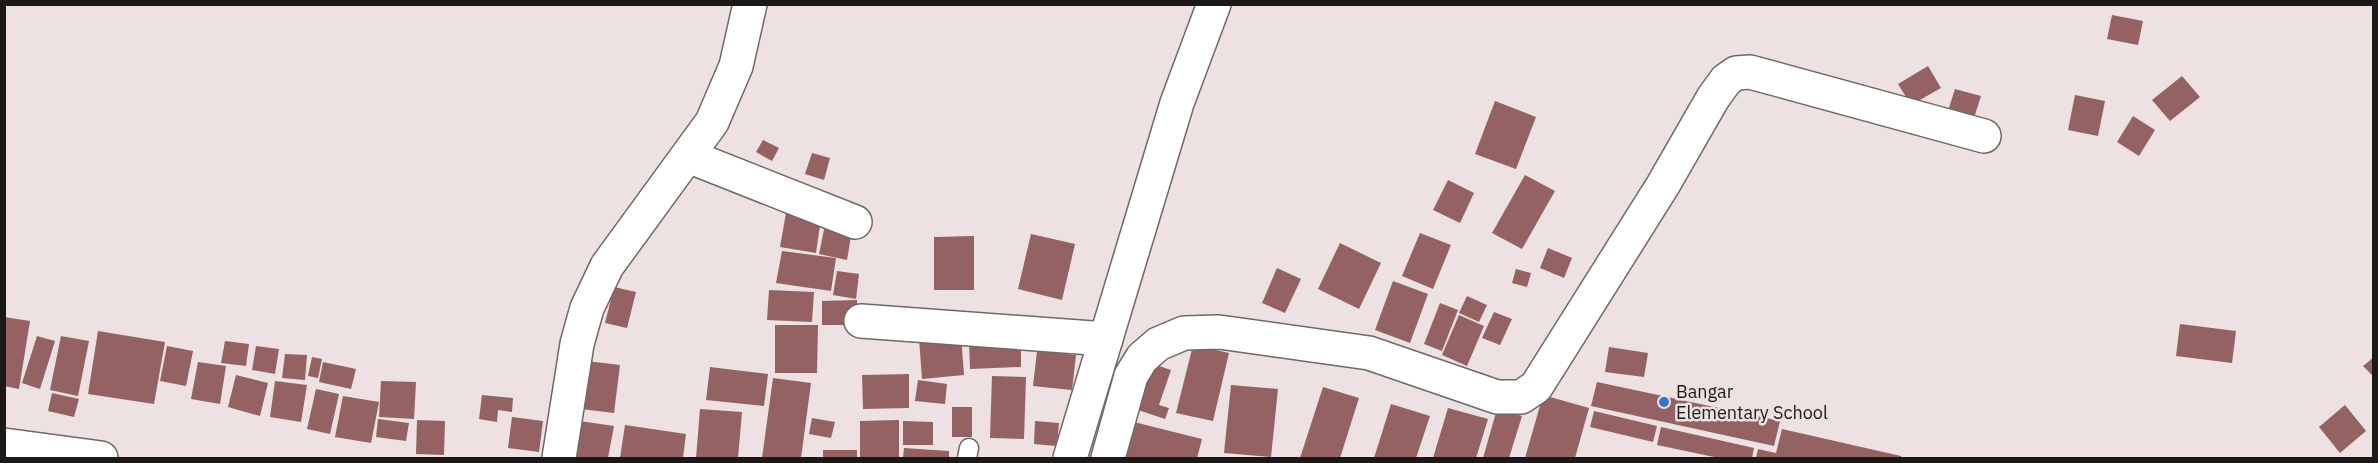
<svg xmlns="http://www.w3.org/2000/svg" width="2378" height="463" viewBox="0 0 2378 463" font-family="'IBM Plex Sans',sans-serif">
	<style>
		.building { fill: #946262 }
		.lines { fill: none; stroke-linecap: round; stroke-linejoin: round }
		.lane-casing { stroke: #716767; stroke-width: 21 }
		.street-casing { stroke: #716767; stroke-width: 36 }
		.secondary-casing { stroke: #716767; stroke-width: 36 }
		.lane { stroke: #fff; stroke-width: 18 }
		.street { stroke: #fff; stroke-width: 33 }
		.secondary { stroke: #fff; stroke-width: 33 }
		.poi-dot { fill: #2e79ca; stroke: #ede1e1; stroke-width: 2 }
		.labels { text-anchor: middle; stroke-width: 5; stroke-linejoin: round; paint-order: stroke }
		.poi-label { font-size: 18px; fill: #1b1817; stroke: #ede1e1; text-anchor: start }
	</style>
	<rect width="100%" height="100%" fill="#ede1e1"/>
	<!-- building -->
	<g class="building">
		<polygon points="2112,15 2143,21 2138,45 2107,39"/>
		<polygon points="1928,66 1941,88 1911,105 1898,84"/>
		<polygon points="2182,76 2200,97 2170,121 2152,100"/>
		<polygon points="1955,89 1981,96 1973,121 1947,114"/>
		<polygon points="2075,95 2105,101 2098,136 2068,130"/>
		<polygon points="1495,101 1536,117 1516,169 1475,154"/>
		<polygon points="2133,116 2155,130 2139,156 2117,142"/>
		<polygon points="763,140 779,148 772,161 756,152"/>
		<polygon points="812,153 830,158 824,180 805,174"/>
		<polygon points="1525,175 1555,191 1522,249 1492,233"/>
		<polygon points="1448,180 1474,193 1460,223 1433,210"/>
		<polygon points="786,213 821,218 816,253 780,247"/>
		<polygon points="825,225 852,230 847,260 819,254"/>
		<polygon points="1420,233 1451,245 1433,289 1402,276"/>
		<polygon points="1031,234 1075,244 1062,300 1018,289"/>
		<polygon points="974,236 974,290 934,290 934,237"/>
		<polygon points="1340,243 1381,263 1359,309 1318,289"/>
		<polygon points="1548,248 1572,258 1564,278 1540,268"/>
		<polygon points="782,251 836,258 831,291 776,283"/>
		<polygon points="1277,268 1301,279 1285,313 1262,303"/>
		<polygon points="1516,269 1531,273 1527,287 1512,283"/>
		<polygon points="837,271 859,274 856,299 833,295"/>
		<polygon points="1393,281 1428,294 1410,343 1375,330"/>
		<polygon points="614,287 636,292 627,328 605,323"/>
		<polygon points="769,290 814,292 812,322 767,320"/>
		<polygon points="1467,296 1487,305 1479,322 1459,313"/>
		<polygon points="857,300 857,325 822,325 822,301"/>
		<polygon points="1440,303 1458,310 1442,351 1424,344"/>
		<polygon points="1494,312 1512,319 1500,345 1482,338"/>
		<polygon points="1459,315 1484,326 1467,366 1442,355"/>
		<polygon points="4,317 30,321 19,389 4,386"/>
		<polygon points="2180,324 2236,331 2232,363 2176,356"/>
		<polygon points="775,325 818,325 817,373 775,373"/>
		<polygon points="98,331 165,342 154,404 88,394"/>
		<polygon points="961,335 964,375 922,379 919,338"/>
		<polygon points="37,336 55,341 40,389 22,383"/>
		<polygon points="61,336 89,341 78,396 50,390"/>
		<polygon points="225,341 249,344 246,366 221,363"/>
		<polygon points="1021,341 1021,367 970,369 969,342"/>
		<polygon points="1193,345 1229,353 1213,421 1176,413"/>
		<polygon points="167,346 193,351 186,386 160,381"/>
		<polygon points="256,346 279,349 275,374 252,370"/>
		<polygon points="1609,347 1648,353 1644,377 1605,372"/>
		<polygon points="1037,351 1076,355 1072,390 1033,386"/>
		<polygon points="285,354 307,355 305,380 282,378"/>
		<polygon points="312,357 322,359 318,378 308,376"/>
		<polygon points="2374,357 2374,377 2363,366"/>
		<polygon points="587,361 620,365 614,413 581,409"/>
		<polygon points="198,362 226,366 220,404 191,399"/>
		<polygon points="323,362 356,369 351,389 319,382"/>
		<polygon points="1150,363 1171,370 1159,405 1169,408 1165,419 1135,409"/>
		<polygon points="710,367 768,374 764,406 706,400"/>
		<polygon points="909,374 909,408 863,409 862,375"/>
		<polygon points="236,375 268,383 260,416 228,407"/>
		<polygon points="992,376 1026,377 1024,439 990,438"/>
		<polygon points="773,378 811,383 801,458 762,458"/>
		<polygon points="918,380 947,384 945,404 915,401"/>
		<polygon points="275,381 307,385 301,422 270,417"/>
		<polygon points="381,381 416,382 414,419 379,417"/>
		<polygon points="1597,382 1780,421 1774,446 1591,406"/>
		<polygon points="1231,385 1278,389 1271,457 1224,453"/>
		<polygon points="1323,387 1359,398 1340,458 1300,458"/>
		<polygon points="316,389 339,394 330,434 307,429"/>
		<polygon points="52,393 79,399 74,417 48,411"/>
		<polygon points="482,395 513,398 512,412 498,410 497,422 479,419"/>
		<polygon points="1543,395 1589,408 1575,458 1525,458"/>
		<polygon points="343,396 379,402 371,443 335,437"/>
		<polygon points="1391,404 1430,416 1416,458 1374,458"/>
		<polygon points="2345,405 2366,431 2340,453 2319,427"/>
		<rect x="952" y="407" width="20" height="30"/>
		<polygon points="1448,408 1488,419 1476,458 1433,458"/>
		<polygon points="700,409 742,412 738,458 696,458"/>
		<polygon points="1497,409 1522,416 1509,458 1483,458"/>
		<polygon points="1594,411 1657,426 1653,442 1590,427"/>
		<polygon points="512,417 543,421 539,452 508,448"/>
		<polygon points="812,418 835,422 831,438 809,434"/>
		<polygon points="378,419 409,423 406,441 376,437"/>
		<polygon points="417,420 445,421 444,455 416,454"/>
		<polygon points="899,420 899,458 860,458 860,421"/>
		<polygon points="580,421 614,426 608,458 574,458"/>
		<polygon points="903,421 933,422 933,445 903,445"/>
		<polygon points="1035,421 1059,423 1057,446 1034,444"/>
		<polygon points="1134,422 1202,439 1197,458 1125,458"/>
		<polygon points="625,425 686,434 683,458 620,458"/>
		<polygon points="1661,427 1754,448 1752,458 1719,458 1657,445"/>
		<polygon points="1782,429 1901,456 1901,458 1756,458 1758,449 1776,453"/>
		<polygon points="904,448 949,451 949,458 903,458"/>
		<rect x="823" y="450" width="34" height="8"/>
	</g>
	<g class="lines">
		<!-- lane casing -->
		<g class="lane-casing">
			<polyline id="lane" points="967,458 969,448"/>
		</g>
		<!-- street casing -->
		<g class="street-casing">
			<g id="street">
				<polyline points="688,156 855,222"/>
				<polyline points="861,321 1106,339"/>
				<polyline points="559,458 577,344 587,308 607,266 712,122 736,66 750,4"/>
				<polyline points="1070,458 1177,103 1214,4"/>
				<polyline points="1108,458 1131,376 1142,358 1158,344 1184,333 1219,332 1369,353 1497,397 1521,397 1536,387 1663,185 1713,98 1726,80 1736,73 1750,72 1984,136"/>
			</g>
		</g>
		<!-- secondary casing -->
		<g class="secondary-casing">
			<polyline id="secondary" points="4,445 101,458"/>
		</g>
		<!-- lane -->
		<use href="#lane" class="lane"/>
		<!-- street -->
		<use href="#street" class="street"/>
		<!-- secondary -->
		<use href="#secondary" class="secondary"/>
	</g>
	<!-- markers -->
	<circle class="poi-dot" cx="1664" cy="402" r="6"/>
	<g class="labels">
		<!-- poi labels -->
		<g class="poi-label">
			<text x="1676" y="398">Bangar<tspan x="1676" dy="21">Elementary School</tspan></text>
		</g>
	</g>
	<!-- border -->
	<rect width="2378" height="463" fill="none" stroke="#1b1817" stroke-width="12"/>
</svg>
